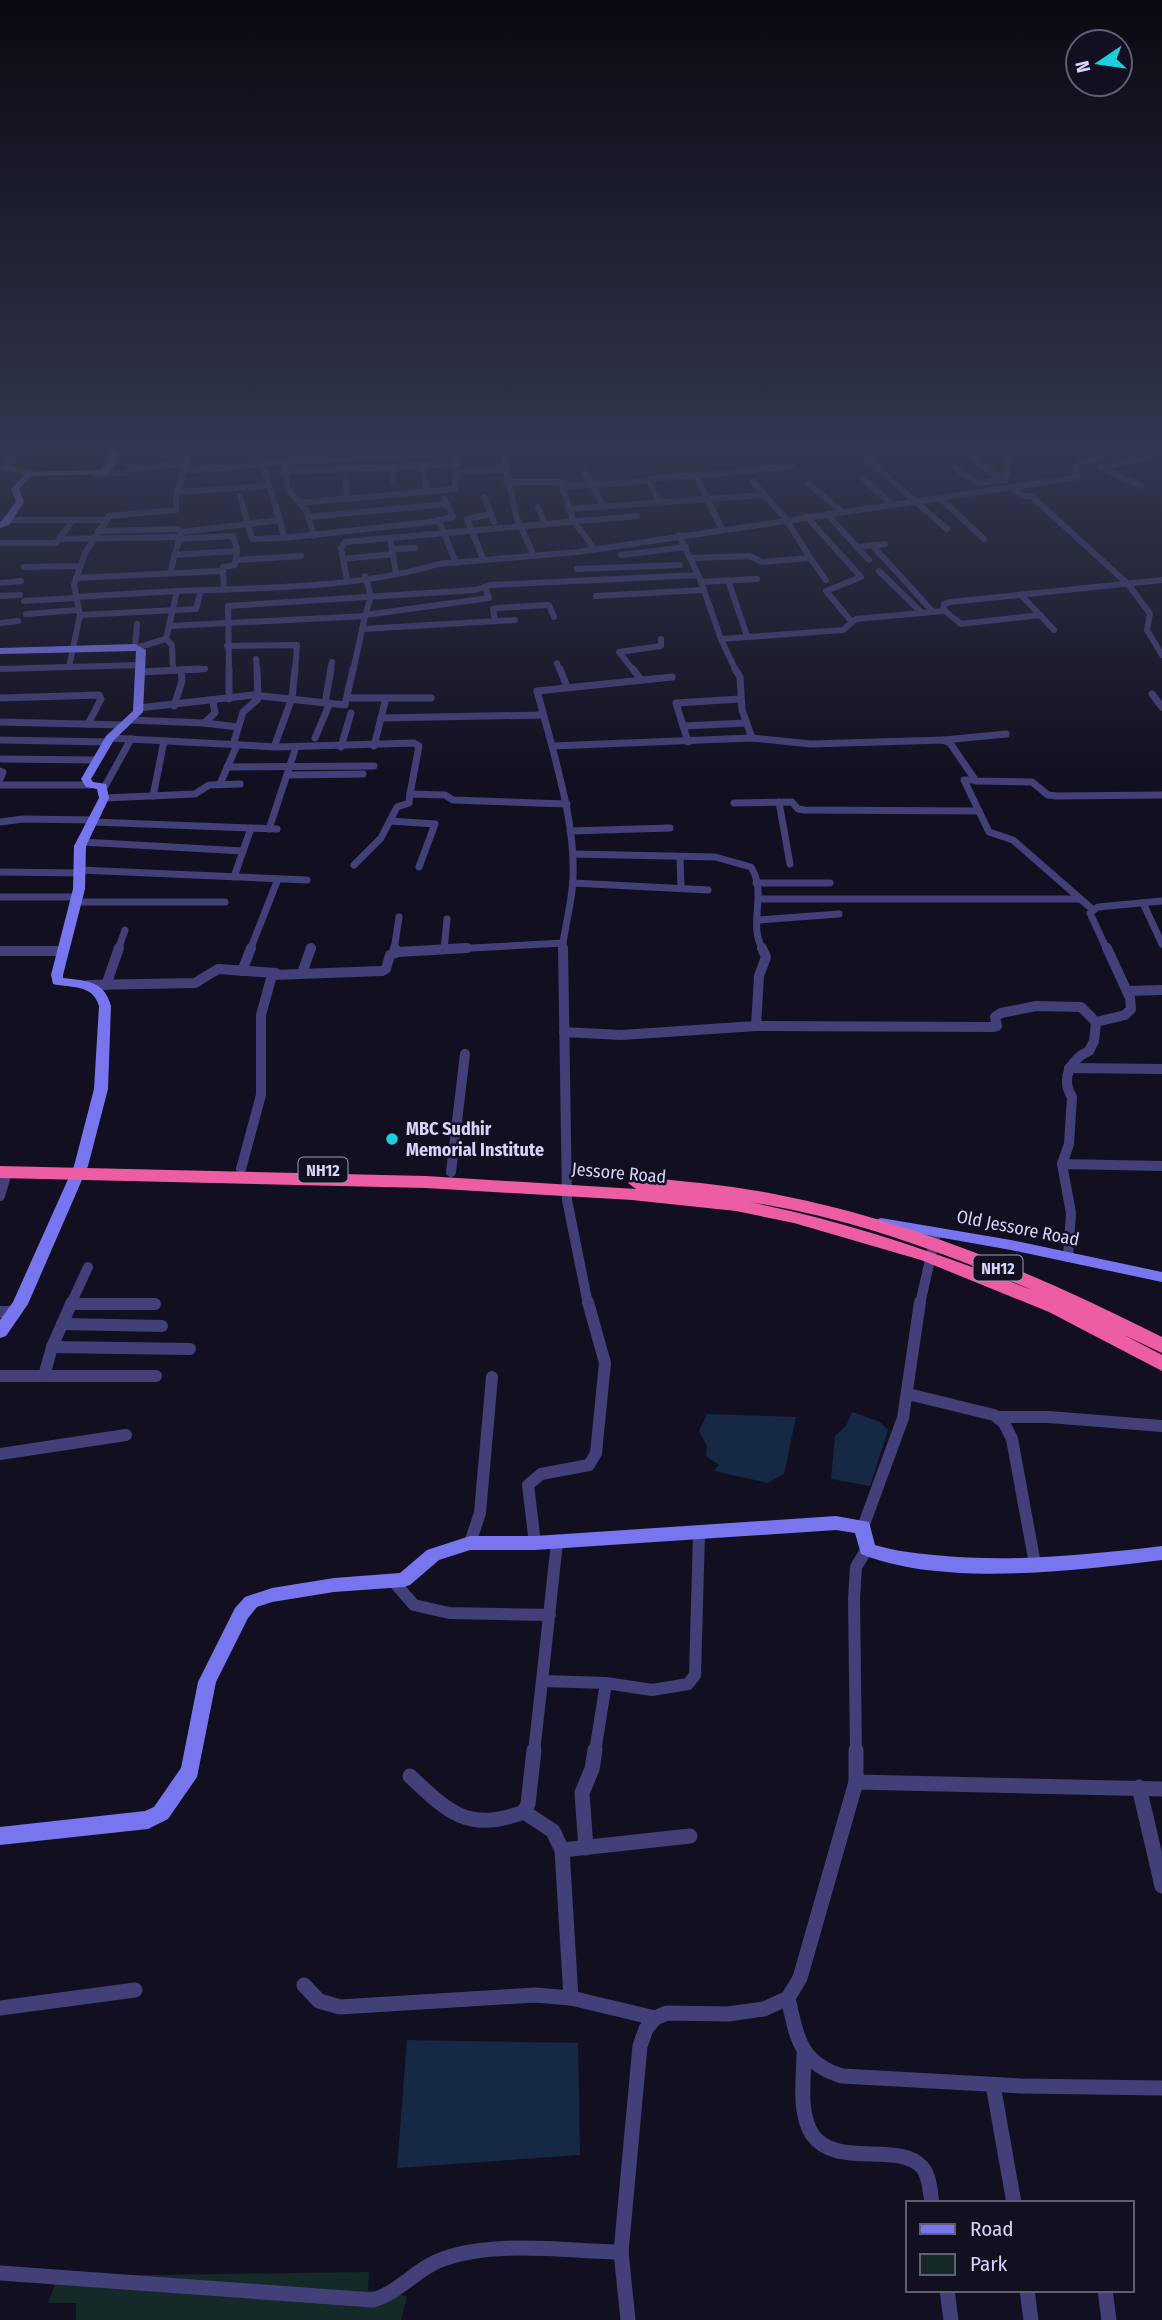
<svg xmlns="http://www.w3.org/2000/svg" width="1162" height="2320" viewBox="0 0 1162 2320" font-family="'Fira Sans Condensed',sans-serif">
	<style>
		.green { fill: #142928 }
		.water { fill: #152845 }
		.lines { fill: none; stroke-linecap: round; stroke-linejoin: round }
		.street-far4 { stroke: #414079; stroke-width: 6 }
		.street-far3 { stroke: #414079; stroke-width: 7 }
		.street-far2 { stroke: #414079; stroke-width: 10 }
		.street-far1 { stroke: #414079; stroke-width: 12 }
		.street { stroke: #414079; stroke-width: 15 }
		.secondary { fill: #7776ef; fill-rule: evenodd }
		.highway { fill: #ec5da4; fill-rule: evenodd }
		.poi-dot { fill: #1bcfdf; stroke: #121020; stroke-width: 2.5 }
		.labels { text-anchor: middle; stroke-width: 5; stroke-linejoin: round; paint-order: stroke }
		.shield { fill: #121020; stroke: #9c99b9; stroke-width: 2 }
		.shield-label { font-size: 16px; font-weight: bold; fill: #d7d4fa }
		.poi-label { font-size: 18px; font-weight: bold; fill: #d7d4fa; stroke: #121020; text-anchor: start }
		.street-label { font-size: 18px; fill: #d7d4fa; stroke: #121020 }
	</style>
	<rect width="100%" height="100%" fill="#121020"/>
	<!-- green -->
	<polygon class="green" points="369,2272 368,2290 407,2296 401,2320 76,2320 76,2303 48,2303 57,2279 84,2276"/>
	<!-- water -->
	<g class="water">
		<polygon points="852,1412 880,1422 888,1430 870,1486 831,1479 835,1436 846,1426"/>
		<polygon points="707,1414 796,1417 784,1474 768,1483 714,1471 719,1465 706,1456 707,1446 699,1431"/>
		<polygon points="407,2040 578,2043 580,2155 397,2168"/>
	</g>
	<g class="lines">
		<!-- street-far4 -->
		<g class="street-far4">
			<polyline points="502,450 516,516 534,556"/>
			<polyline points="864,450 859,452 947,529"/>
			<polyline points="960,450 1004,481"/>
			<polyline points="23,451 3,467 34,473"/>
			<polyline points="347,458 500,450"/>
			<polyline points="422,465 427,491"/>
			<polyline points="392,467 393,481"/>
			<polyline points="1100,467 1141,486"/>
			<polyline points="955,468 978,483 1003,480 1008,474 1006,467 1011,450"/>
			<polyline points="1102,468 1162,453"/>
			<polyline points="264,470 280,520"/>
			<polyline points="183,471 285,462"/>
			<polyline points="284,472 457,464"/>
			<polyline points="456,472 506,470"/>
			<polyline points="585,472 603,506"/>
			<polyline points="94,474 126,473 130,468 185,464"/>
			<polyline points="862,478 894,506"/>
			<polyline points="506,482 560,482 568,485"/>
			<polyline points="753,482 786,519 810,558"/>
			<polyline points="809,484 842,512"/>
			<polyline points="1013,489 1023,496 1031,496 1128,584 1150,614 1147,630 1162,655"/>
			<polyline points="177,492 268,486"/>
			<polyline points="240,496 252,539 284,538"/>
			<polyline points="484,497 494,522"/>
			<polyline points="940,498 984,539"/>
			<polyline points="346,499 455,489 456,460"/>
			<polyline points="658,502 649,479 698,475"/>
			<polyline points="301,503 347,498 346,479"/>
			<polyline points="538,507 545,525"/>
			<polyline points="568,509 764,495"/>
			<polyline points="827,514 857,547 885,544"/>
			<polyline points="806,516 861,577 826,591 851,621"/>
			<polyline points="308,517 447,504"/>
			<polyline points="9,520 105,520"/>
			<polyline points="435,521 453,517 444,499"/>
			<polyline points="722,529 696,476 792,466"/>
			<polyline points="98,531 178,529"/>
			<polyline points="679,535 700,579 721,639"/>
			<polyline points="314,536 306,510 287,488 285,462 347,458 346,450"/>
			<polyline points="390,538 396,573"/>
			<polyline points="61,539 178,537"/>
			<polyline points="178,539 233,536 237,548 235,565 223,567 223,572"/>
			<polyline points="0,543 56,543 73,520"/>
			<polyline points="872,545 933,612"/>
			<polyline points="857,547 869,560"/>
			<polyline points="594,548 574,522 562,487 648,481"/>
			<polyline points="392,549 415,548"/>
			<polyline points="174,555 237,551"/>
			<polyline points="621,555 686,547"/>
			<polyline points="482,556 467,519 491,514"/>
			<polyline points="691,558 750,556 762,562 810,558 826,580"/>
			<polyline points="343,559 393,554"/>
			<polyline points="236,560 301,556"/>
			<polyline points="24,567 80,566"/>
			<polyline points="577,569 680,565"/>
			<polyline points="879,571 922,613"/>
			<polyline points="170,573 181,532 280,520 284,538 439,521 456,563"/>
			<polyline points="365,576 371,596 365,616"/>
			<polyline points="76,578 219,571 223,572 224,590"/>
			<polyline points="347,580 341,548 345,542 637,516"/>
			<polyline points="728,580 747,636"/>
			<polyline points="701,582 757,579"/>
			<polyline points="0,583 21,581"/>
			<polyline points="0,596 20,595"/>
			<polyline points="596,596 703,590"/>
			<polyline points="1022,596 1054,630"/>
			<polyline points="75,597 177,591"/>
			<polyline points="24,601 75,598"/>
			<polyline points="944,610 961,624 1041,615"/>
			<polyline points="26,614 79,610"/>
			<polyline points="80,615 196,609 201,590"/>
			<polyline points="365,615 489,598 485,587"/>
			<polyline points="495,621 493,609 497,608 549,605 554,617"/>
			<polyline points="0,623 18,621"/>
			<polyline points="170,626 365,616 353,671"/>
			<polyline points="362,629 515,620"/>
			<polyline points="166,639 172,645 173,671"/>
			<polyline points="227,646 297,645 295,671"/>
			<polyline points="135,647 137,624"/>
			<path d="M139,647L166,639L177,591C258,588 361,588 438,564L578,552L1073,478L1078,474L1075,468L1079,464L1119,450"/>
			<polyline points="256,659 257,671"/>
			<polyline points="557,663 560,671"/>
			<polyline points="69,667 80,615 74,585 85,553 109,516 176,510 176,497 190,450"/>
			<polyline points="0,669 140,665"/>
			<polyline points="162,671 205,669"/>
			<polyline points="229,671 228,606 475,590 491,585 698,575"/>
			<polyline points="330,671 332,662"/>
			<polyline points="634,671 619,652 661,646 661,639"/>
			<polyline points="736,671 721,639 843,630 856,619 943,611 944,604 950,602 1162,580"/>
		</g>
		<!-- street-far3 -->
		<g class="street-far3">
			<polyline points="229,669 229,699"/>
			<polyline points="560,669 567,687"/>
			<polyline points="633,669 641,680"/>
			<polyline points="735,669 740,677 742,710 752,738"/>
			<polyline points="140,672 200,669"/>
			<polyline points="1152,694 1162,707"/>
			<polyline points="0,698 99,695 101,699 88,724"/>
			<polyline points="348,698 431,698"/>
			<polyline points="213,702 215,713 204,723 238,727"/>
			<polyline points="325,703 331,669"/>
			<polyline points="174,706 182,681 181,670"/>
			<polyline points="139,708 253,695 345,705 353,669"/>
			<polyline points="381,718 542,715"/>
			<polyline points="130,720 204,723"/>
			<polyline points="0,722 125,725"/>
			<polyline points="683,726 746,723"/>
			<polyline points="110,738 277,747 414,743 419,746 410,794"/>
			<polyline points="315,738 329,705"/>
			<polyline points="0,740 108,742"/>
			<polyline points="944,740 1006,734"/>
			<polyline points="688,742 676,703 740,699"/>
			<polyline points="233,745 243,712 258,699 257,669"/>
			<polyline points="374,746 386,698"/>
			<polyline points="552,746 537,691 672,677"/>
			<polyline points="274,747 292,698 295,669"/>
			<polyline points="341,747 351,713"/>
			<polyline points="0,759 98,760"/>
			<polyline points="227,767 374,766"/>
			<polyline points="0,771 3,772 0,779"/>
			<polyline points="288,775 363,774"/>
			<polyline points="974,780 964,780 989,832 1013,840 1092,909"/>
			<polyline points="220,784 237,745"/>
			<polyline points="0,785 90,785"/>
			<polyline points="104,788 131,739"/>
			<polyline points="153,796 164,741"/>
			<polyline points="104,798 195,794 209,785 240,784"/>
			<polyline points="779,802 790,864"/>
			<polyline points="734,803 792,802 798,809 804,810 979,811"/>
			<polyline points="390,821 435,824 419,867"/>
			<polyline points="0,822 23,819 94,820"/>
			<polyline points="93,822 277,829"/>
			<polyline points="269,829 296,747"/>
			<polyline points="570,831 670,828"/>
			<polyline points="82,842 243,851"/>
			<path d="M573,854L715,857L751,867C768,894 747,924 763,950"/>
			<polyline points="680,857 681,887"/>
			<polyline points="354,865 381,838 397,807 409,803 410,794 445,795 453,800 567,804"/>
			<polyline points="80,870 307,880"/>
			<polyline points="0,872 80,873"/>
			<polyline points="234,877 251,828"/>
			<polyline points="573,883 708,890"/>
			<polyline points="756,883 830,883"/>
			<polyline points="0,897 77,897"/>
			<polyline points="759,899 1079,899"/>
			<polyline points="76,902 225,902"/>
			<polyline points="1143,903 1162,944"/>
			<polyline points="759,920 839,914"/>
			<polyline points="563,943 563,950"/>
			<polyline points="118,950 125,930"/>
			<polyline points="250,950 278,879"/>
			<polyline points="310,950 311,947"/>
			<polyline points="394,950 399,917"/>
			<path d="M435,950L563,943C566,922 572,901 573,879C575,834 563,789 552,746L752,738L811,744L944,740L950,743L976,781L1032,782L1048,795L1057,796L1162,795"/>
			<polyline points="444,950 447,919"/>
			<polyline points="1107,950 1090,913 1098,907 1162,901"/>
		</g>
		<!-- street-far2 -->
		<g class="street-far2">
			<polyline points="563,948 567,1200 588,1304"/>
			<polyline points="0,951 63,951"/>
			<polyline points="394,953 395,948"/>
			<polyline points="242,971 251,948"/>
			<polyline points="302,973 311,948"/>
			<polyline points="88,985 195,983 218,969 276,973"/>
			<polyline points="106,985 119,948"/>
			<polyline points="1127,991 1162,990"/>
			<polyline points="756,1026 759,976 766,957 762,948"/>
			<polyline points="564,1032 621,1035 756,1026 992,1027 997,1026 995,1017 1001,1013 1036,1006 1081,1007 1096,1022"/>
			<polyline points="1069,1068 1162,1069"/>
			<polyline points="1062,1164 1162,1166"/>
			<polyline points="241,1169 261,1095 261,1015 272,975 382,971 386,969 390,955 398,952 467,948"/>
			<polyline points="451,1172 465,1054"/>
			<polyline points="0,1196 7,1172"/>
			<path d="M1068,1257L1071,1213L1062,1164L1069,1144L1072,1097C1060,1078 1071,1059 1089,1051L1094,1041L1096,1022L1125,1015L1131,1009L1130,998L1107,948"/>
			<polyline points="71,1304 88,1267"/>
			<polyline points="920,1304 936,1233"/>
		</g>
		<!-- street-far1 -->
		<g class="street-far1">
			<polyline points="71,1304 155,1304"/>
			<polyline points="0,1312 14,1312"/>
			<polyline points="62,1324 162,1326"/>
			<polyline points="52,1347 190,1349"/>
			<polyline points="0,1376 156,1376"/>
			<polyline points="44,1376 52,1347 72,1302"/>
			<polyline points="908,1394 994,1415 1004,1423 1012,1439 1035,1564"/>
			<polyline points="1000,1417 1049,1417 1162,1426"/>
			<polyline points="0,1454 126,1435"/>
			<polyline points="863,1527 903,1418 920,1302"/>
			<polyline points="470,1543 480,1513 492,1377"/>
			<polyline points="535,1543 528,1485 541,1474 589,1465 596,1453 605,1363 588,1302"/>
			<polyline points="393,1581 414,1605 449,1613 550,1615"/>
			<polyline points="542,1681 557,1542"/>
			<polyline points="534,1752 542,1681 606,1683 652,1690 688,1684 695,1675 699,1533"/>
			<polyline points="595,1752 606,1683"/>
			<polyline points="856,1752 854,1599 856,1567 867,1549"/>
		</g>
		<!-- street -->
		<g class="street">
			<path d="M410,1776C450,1814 468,1832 524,1812L528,1804L534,1750"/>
			<polyline points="856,1782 1162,1789"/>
			<polyline points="1139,1787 1162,1886"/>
			<polyline points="524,1812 553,1831 562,1850 571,1998"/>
			<polyline points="586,1848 582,1793 592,1769 595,1750"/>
			<polyline points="562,1850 690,1836"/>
			<polyline points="304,1985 319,2001 340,2007 535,1995 571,1998 655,2018"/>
			<path d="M788,1998C797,2037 799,2063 842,2076L1021,2086L1162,2088"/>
			<polyline points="0,2008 135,1990"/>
			<path d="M804,2054C804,2078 798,2112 812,2134C835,2169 898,2141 922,2167C930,2176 930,2192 932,2203"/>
			<polyline points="993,2085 1014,2203"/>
			<polyline points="621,2252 640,2046 646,2029 655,2018 667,2013 728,2014 764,2009 788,1998 800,1978 856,1782 856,1750"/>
			<path d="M0,2273L373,2300C400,2292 417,2268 443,2259C494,2240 567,2251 621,2252L628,2320"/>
			<polyline points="947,2290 951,2320"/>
			<polyline points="1027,2290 1031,2320"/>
			<polyline points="1105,2290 1109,2320"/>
		</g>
		<!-- secondary -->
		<g class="secondary">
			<polygon points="110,450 118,450 116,464 106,474 32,476 19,489 24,502 9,525 0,528 0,523 16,502 11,489 27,472 101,470 108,463"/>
			<path d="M135,644L146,650L143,712L114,740L91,779L93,782L106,784L109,798L86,846L85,889L63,975V978C86,981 104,980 111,1006L108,1089L88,1166L28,1304L6,1336L0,1338V1320L13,1302L74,1166L94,1089L99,1006C93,984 71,988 53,984L51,975L73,889L74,846L99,798L97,789L86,787L81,779L106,736L133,711L136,651L0,654V648Z"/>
			<polygon points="881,1218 1011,1240 1162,1272 1162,1282 1011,1250 876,1226 874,1223 876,1220"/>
			<path d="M836,1516L869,1522L875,1545C894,1551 914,1553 934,1555C1010,1563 1087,1555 1162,1546V1560C1075,1571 943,1587 861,1554L855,1533L836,1530L535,1550H470L439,1560L410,1585L404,1587L334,1592L272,1602L257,1607L248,1618L216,1682L197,1777L168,1819L148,1829L0,1845V1827L145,1811L154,1807L181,1768L198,1682L235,1608L245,1597L272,1588L334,1578L400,1573L427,1550L470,1536H535Z"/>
		</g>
		<!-- highway -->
		<path class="highway" d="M0,1166L426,1176L636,1189L628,1183L637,1177C683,1181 729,1185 774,1194C911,1220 1039,1275 1162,1337V1353L1124,1335L1162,1355V1371L1049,1312L921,1260L794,1223L736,1211L632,1200L426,1188L0,1178ZM749,1202C847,1217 940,1251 1032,1290C939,1253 846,1221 749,1202Z"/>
	</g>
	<!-- sky -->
	<linearGradient id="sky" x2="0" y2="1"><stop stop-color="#0a0912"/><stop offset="0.58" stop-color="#33374e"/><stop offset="1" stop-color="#33374e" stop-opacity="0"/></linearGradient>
	<rect width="1162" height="775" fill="url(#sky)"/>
	<!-- markers -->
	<circle class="poi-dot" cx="392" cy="1139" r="7"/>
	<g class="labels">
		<!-- shield labels -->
		<g class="shield">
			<rect x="298.5" y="1157.5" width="49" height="25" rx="5"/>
			<rect x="973.5" y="1255.5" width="49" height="25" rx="5"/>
		</g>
		<g class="shield-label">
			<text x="323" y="1176">NH12</text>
			<text x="998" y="1274">NH12</text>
		</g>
		<!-- poi labels -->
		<g class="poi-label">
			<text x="406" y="1135">MBC Sudhir<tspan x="406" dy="21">Memorial Institute</tspan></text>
		</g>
		<!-- street labels -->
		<g class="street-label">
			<text transform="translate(619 1173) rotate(5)" y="6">Jessore Road</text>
			<text transform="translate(1018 1228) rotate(11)" y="6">Old Jessore Road</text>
		</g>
	</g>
	<!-- legend -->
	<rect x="906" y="2201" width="228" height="91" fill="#121020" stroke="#615e77" stroke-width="2"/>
	<rect x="920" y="2224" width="35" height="10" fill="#7776ef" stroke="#615e77" stroke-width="2"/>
	<text x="970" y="2236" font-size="21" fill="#d7d4fa">Road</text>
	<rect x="920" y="2254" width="35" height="21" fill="#142928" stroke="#615e77" stroke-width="2"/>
	<text x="970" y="2271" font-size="21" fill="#d7d4fa">Park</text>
	<!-- north arrow -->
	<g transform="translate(1099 63) rotate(257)"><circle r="33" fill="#121020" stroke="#615e77" stroke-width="2"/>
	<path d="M0-5L12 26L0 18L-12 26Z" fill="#1bcfdf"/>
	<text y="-10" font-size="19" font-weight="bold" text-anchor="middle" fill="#d7d4fa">N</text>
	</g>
</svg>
